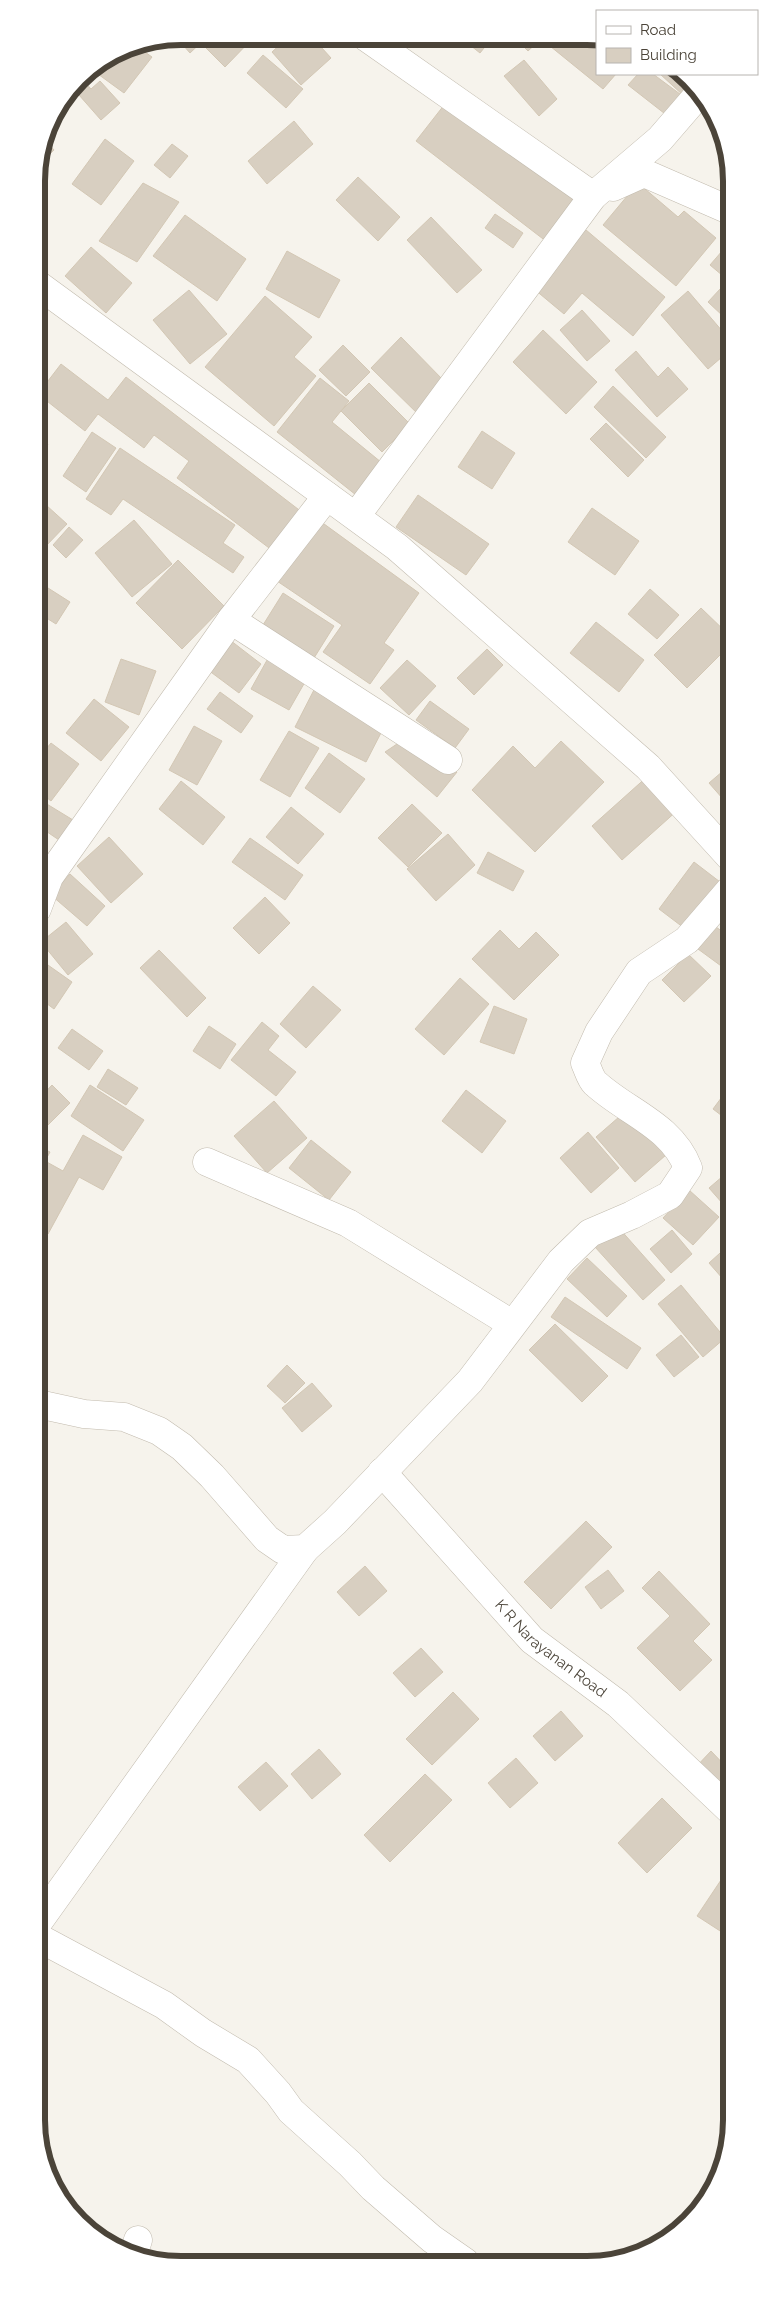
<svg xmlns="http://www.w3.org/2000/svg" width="768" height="2301" viewBox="0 0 768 2301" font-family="Raleway,sans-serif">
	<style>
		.building { fill: #d8cfc1; stroke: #d3c7b4 }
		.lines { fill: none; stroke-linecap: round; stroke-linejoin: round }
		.minor-casing { stroke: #c2bbae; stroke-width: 29 }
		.minor { stroke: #fff; stroke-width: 28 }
		.labels { text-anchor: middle; stroke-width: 4; stroke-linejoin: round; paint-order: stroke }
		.street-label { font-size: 15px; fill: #4b4439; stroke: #fff }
		.rim { fill: none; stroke: #4b4439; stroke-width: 6 }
	</style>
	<rect width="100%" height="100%" fill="#f6f3ec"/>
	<!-- building -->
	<g class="building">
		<polygon points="208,36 190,53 176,37 181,36"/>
		<polygon points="215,36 254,37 225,67 205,47"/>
		<polygon points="288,37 312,37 331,58 301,85 272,52"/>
		<polygon points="401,38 411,38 408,43"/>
		<polygon points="461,38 492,38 480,53"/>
		<polygon points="515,38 541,39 528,51"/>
		<polygon points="548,39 597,39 597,74 616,74 603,89 545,42"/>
		<polygon points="135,45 152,57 124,93 91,69 126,47"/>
		<polygon points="263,55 303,89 286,108 247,73"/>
		<polygon points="524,60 557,99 539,116 504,76"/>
		<polygon points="638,74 653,74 684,97 669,117 628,85"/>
		<polygon points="660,74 680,74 690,79 694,86 684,96"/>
		<polygon points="81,78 91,89 100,81 120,103 101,120 79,95 50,120"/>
		<polygon points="448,100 579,200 547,242 416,141"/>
		<polygon points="294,121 313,144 267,184 248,161"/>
		<polygon points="105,139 134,161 101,205 72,184"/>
		<polygon points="45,140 54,150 39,164"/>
		<polygon points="172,144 188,156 170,178 154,165"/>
		<polygon points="358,177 400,217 378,241 336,200"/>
		<polygon points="143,183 179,202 137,262 99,241"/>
		<polygon points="638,183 678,217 684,211 716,238 676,286 603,225"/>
		<polygon points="495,214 523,233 513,248 485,228"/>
		<polygon points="185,215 246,259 217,301 153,256"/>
		<polygon points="431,217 482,270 457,293 407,240"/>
		<polygon points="579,224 665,297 633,336 582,293 564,314 528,284"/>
		<polygon points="729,243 729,281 710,265"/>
		<polygon points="91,247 132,283 106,313 65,276"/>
		<polygon points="287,251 340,280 319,318 266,289"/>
		<polygon points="721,288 729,296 729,312 724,317 708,302"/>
		<polygon points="189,290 227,334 190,364 153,320"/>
		<polygon points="688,291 729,339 729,351 708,369 661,315"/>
		<polygon points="265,296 312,337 294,357 316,376 274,426 205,367"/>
		<polygon points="582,310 610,341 587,361 560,330"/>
		<polygon points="543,330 597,382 566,414 513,362"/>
		<polygon points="401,337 444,381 422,418 371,368"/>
		<polygon points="343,345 370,372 346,396 319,370"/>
		<polygon points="636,351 658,377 668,367 688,389 657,417 615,370"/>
		<polygon points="61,364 108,400 126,377 307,516 277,554 177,478 189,461 154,435 144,448 98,414 85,431 38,394"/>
		<polygon points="320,378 349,401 332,422 387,467 361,499 277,432"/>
		<polygon points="369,383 410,424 382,452 341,411"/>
		<polygon points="613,386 666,437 646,458 594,407"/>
		<polygon points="606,423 644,460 628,477 590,439"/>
		<polygon points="482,431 515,453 492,489 458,467"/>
		<polygon points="92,432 116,448 86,492 63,476"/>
		<polygon points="37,438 48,444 37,461"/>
		<polygon points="120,448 235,525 223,543 244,557 233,573 123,499 111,515 86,499"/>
		<polygon points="418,495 489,544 466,575 396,527"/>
		<polygon points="46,505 67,524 45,547 37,540 37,514"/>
		<polygon points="592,508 639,541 615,575 568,542"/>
		<polygon points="134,520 172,564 132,597 95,553"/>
		<polygon points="320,521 419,593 384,643 394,650 370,684 323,652 342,625 277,581"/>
		<polygon points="69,527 83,540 66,558 53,545"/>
		<polygon points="178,560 224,606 182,649 136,603"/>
		<polygon points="37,581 70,602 56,624 37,612"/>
		<polygon points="650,589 679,615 657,639 628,614"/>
		<polygon points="283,593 334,626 314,658 263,625"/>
		<polygon points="701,608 730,636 730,645 687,688 654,655"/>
		<polygon points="596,622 644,660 619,692 570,653"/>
		<polygon points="226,637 261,664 239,693 204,667"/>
		<polygon points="487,649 503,665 474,695 457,678"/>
		<polygon points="271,653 309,675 289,710 251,689"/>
		<polygon points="121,659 156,671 139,715 105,702"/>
		<polygon points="407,660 436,686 409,715 380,688"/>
		<polygon points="37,681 46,690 37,698"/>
		<polygon points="316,686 384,727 366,762 295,727"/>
		<polygon points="220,692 253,716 241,733 207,709"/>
		<polygon points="94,699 129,727 101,761 66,733"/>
		<polygon points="430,701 469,729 455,748 416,720"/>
		<polygon points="194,726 222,741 197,785 169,770"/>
		<polygon points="289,731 319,748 290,797 260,780"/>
		<polygon points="403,740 457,772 437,797 385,752"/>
		<polygon points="561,741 604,782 535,852 472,790 513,746 535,768"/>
		<polygon points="51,743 79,764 51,801 37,790 37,760"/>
		<polygon points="329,753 365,779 340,813 305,788"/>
		<polygon points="730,765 730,807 709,783"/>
		<polygon points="649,775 679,809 622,860 592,826"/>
		<polygon points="181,781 225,817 203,845 159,809"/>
		<polygon points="37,798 73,820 59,840 37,825"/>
		<polygon points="412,804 442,833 408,867 378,838"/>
		<polygon points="291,807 324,834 298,864 266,837"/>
		<polygon points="448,834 475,865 436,901 407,869"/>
		<polygon points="109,837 143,874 111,903 77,866"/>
		<polygon points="250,838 303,875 285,900 232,862"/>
		<polygon points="37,851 45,859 37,866"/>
		<polygon points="488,852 524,871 513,891 477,873"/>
		<polygon points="694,862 724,885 688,931 659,909"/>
		<polygon points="70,874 105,906 87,926 51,895"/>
		<polygon points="265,897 290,923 259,954 233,928"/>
		<polygon points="730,913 730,931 722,925"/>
		<polygon points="66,922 93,954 68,975 41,942"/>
		<polygon points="716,927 730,937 730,968 728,971 698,949"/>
		<polygon points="500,930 519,949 536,932 559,955 514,1000 472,959"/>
		<polygon points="159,950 206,998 187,1017 140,968"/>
		<polygon points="688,954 711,976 684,1002 662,980"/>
		<polygon points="38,958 72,982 54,1009 38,997"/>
		<polygon points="460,978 489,1004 444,1055 415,1029"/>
		<polygon points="313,986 341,1010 306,1048 280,1024"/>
		<polygon points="494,1006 527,1019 514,1054 480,1042"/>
		<polygon points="262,1022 279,1036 268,1050 296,1072 276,1096 231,1060"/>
		<polygon points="209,1026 236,1044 220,1069 193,1051"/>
		<polygon points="72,1029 103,1051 89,1070 58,1048"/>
		<polygon points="108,1069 138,1088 126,1105 97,1087"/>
		<polygon points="52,1085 70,1103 38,1135 38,1100"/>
		<polygon points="90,1085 144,1120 123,1151 71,1116"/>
		<polygon points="730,1086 730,1122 713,1109"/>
		<polygon points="466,1090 506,1121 482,1153 442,1121"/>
		<polygon points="274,1101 307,1138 267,1173 234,1136"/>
		<polygon points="627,1110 666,1155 635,1182 596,1137"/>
		<polygon points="588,1132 619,1168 591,1193 560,1158"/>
		<polygon points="83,1135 122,1157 103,1190 79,1177 48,1234 38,1229 38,1146 50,1152 45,1161 63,1171"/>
		<polygon points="311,1140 351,1172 329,1200 289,1168"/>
		<polygon points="730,1170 730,1212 709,1188"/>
		<polygon points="689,1190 719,1217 693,1245 663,1218"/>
		<polygon points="618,1227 665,1280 643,1300 595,1247"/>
		<polygon points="672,1230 692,1254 671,1273 650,1249"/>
		<polygon points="730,1244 730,1287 709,1263"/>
		<polygon points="587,1258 627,1296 607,1317 567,1279"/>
		<polygon points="681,1285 725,1338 703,1357 658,1304"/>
		<polygon points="565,1297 641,1348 627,1369 551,1317"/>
		<polygon points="555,1324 608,1376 582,1402 529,1350"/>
		<polygon points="681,1335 699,1357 674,1377 656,1355"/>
		<polygon points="287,1365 305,1383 285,1403 267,1386"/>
		<polygon points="312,1383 332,1406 302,1432 282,1408"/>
		<polygon points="586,1521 612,1547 551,1609 524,1582"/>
		<polygon points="365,1566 387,1591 359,1616 337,1592"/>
		<polygon points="608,1570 624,1591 601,1609 585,1587"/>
		<polygon points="659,1571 710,1624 693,1641 712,1660 680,1691 637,1648 670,1616 642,1588"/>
		<polygon points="421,1648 443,1672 415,1697 393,1673"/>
		<polygon points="453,1692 479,1719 432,1765 406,1739"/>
		<polygon points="561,1711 583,1736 555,1761 533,1736"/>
		<polygon points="319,1749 341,1774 312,1799 291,1774"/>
		<polygon points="711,1751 731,1772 731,1784 721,1794 694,1769"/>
		<polygon points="516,1758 538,1783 510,1808 488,1783"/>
		<polygon points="266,1762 288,1786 260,1811 238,1787"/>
		<polygon points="425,1774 452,1800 390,1862 364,1835"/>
		<polygon points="662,1798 692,1828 647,1873 618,1843"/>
		<polygon points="731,1865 731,1938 697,1916"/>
	</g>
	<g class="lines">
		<!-- minor casing -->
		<g class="minor-casing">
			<g id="minor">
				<polyline points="366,37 593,196"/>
				<polyline points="613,187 644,173 729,210"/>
				<polyline points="37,284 397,547 648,767 730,857"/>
				<polyline points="356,516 593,196 660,139 698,95"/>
				<polyline points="231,620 327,496"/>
				<polyline points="37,909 49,877 231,620 448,760"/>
				<polyline points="207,1162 348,1223 512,1324"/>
				<path d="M38,1404L84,1414L124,1417L159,1431L182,1447L212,1476L267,1539L283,1550L305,1549L335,1522L470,1381L561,1261L590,1233L632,1215L670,1195L688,1168C672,1125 626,1112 595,1083C590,1078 588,1069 585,1063L599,1032L639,972L687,940L730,890"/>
				<path id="s1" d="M382,1472L532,1640L618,1704L731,1811"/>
				<polyline points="39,1921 305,1549"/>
				<polyline points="39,1938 164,2005 203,2033 248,2060 278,2093 291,2111 350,2164 373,2188 432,2239 465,2262"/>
				<polyline points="134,2252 138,2240"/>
			</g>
		</g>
		<!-- minor -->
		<use href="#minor" class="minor"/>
	</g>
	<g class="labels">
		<!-- street labels -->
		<g class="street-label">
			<text dy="5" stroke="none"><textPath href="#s1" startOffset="245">K R Narayanan Road</textPath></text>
		</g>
	</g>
	<!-- crop -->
	<path d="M0 0H768V2301H0ZM181 45H587A136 136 0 0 1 723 181V2120A136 136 0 0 1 587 2256H181A136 136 0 0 1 45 2120V181A136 136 0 0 1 181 45Z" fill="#fff" fill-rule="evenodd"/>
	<path class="rim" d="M181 45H587A136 136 0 0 1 723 181V2120A136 136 0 0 1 587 2256H181A136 136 0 0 1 45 2120V181A136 136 0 0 1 181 45Z"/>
	<!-- legend -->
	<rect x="596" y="10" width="162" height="65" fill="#ffffff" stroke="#b7b4b0"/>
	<rect x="606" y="26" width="25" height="8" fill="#ffffff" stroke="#b7b4b0"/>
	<text x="640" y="35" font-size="15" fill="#4b4439">Road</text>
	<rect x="606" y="48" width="25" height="15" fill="#d8cfc1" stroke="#b7b4b0"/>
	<text x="640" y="60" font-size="15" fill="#4b4439">Building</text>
</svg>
